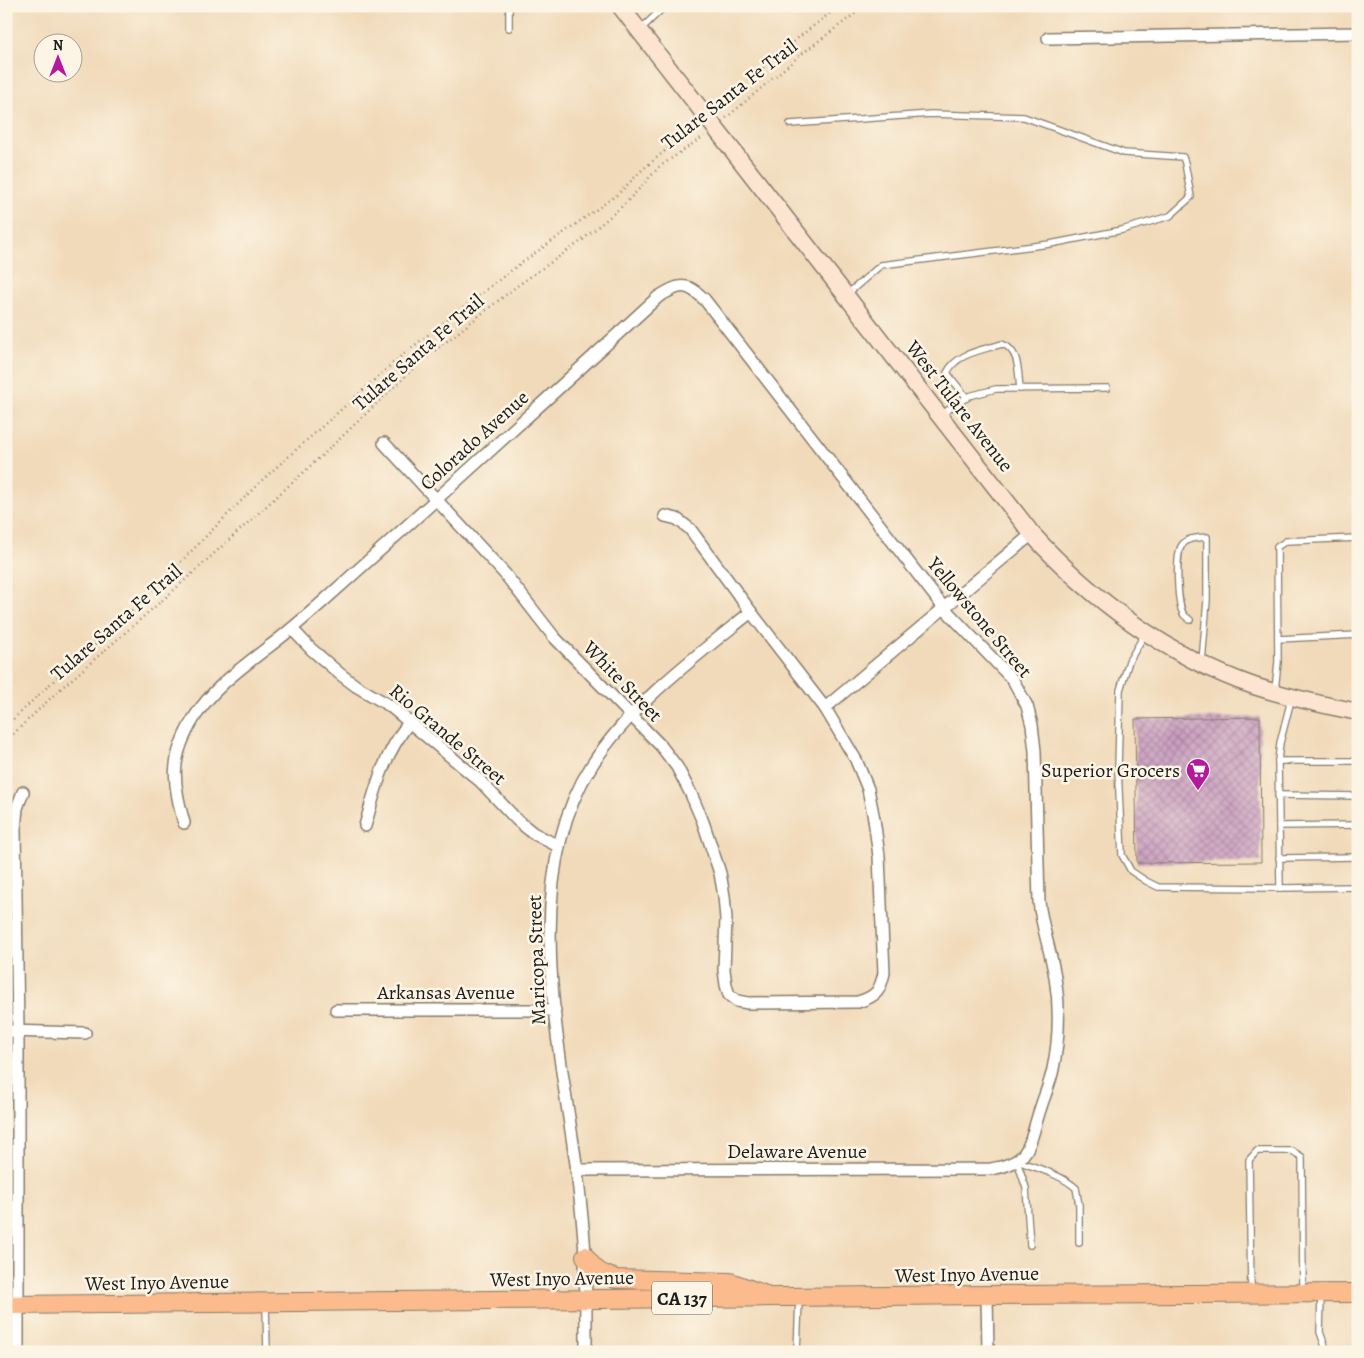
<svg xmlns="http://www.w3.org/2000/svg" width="1364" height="1358" viewBox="0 0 1364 1358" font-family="Alegreya,serif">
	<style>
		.building { fill: url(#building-cross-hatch) }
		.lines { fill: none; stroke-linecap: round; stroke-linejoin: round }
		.service-casing { stroke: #867b6b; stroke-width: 8 }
		.minor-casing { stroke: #867b6b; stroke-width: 14 }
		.secondary-casing { stroke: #867b6b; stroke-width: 19 }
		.primary-casing { stroke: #867b6b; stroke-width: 20 }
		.path { stroke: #867b6b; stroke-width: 2.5; stroke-dasharray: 1 4; stroke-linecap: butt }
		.service { stroke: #fff; stroke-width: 5.5 }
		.minor { stroke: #fff; stroke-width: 11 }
		.secondary { stroke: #fde4d1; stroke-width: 16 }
		.primary { stroke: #fbbb8c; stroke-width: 18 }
		.labels { text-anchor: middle; stroke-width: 5; stroke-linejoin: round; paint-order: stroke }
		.shield { fill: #fcf5e5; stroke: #5f5d58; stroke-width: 1 }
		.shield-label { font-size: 19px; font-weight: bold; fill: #1c1c1c }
		.street-label { font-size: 20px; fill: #1c1c1c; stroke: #fcf5e5 }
		.poi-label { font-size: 20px; fill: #1c1c1c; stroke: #fcf5e5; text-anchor: end }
	</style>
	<defs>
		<pattern id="building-cross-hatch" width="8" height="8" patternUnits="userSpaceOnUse" patternTransform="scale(1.25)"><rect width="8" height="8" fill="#c99bbf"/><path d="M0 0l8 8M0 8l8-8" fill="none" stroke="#a27e9a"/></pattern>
	</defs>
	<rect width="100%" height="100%" fill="#fcf5e5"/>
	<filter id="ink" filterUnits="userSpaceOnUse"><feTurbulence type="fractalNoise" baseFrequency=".02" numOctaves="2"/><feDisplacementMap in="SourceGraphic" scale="10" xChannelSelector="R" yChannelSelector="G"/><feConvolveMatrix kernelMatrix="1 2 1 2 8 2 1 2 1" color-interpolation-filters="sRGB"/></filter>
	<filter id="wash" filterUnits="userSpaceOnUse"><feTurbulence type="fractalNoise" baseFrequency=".0096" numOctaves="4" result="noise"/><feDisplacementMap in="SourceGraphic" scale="20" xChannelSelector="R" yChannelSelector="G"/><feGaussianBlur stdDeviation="1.12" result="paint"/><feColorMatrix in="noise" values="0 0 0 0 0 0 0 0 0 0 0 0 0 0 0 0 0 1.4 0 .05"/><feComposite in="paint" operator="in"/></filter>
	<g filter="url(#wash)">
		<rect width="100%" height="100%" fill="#f1daba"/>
		<g id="blocks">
			<!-- building -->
			<polygon class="building" points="1260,717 1261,862 1137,863 1135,719"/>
		</g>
	</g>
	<g filter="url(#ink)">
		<use href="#blocks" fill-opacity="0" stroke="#867b6b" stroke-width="1"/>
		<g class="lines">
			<!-- service casing -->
			<g class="service-casing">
				<g id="service">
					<polyline points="509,6 509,28"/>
					<polyline points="641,29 665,6"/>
					<polyline points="790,124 931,114 1024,117 1124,153 1183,157 1185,163 1191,197 1170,216 1122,230 1050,244 881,265 846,295"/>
					<path d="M967,398L947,373C956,353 983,350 1002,344C1020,350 1018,373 1020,389"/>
					<polyline points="942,414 969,396 996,389 1107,388"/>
					<path d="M1190,620C1188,618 1186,617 1184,615C1177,606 1175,554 1182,545C1188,537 1198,538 1207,537V600L1202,662"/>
					<polyline points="1146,632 1129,661 1120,690 1118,769 1122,855 1131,871 1146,881 1158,887 1280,888"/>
					<polyline points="1278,639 1358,635"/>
					<polyline points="1275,690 1278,662 1277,547 1286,541 1358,538"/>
					<polyline points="1291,700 1280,743 1278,761 1280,888 1358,887"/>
					<polyline points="1278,761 1358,761"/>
					<polyline points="1278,795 1358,796"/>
					<polyline points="1279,826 1358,825"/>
					<polyline points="1279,858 1358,857"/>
					<path d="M1017,1161C1037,1168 1060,1174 1076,1188L1079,1205V1243"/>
					<polyline points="1017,1161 1026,1188 1030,1245"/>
					<polyline points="1251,1291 1249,1160 1257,1151 1292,1151 1302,1157 1303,1290"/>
					<polyline points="1321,1295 1320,1332 1327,1352"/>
					<polyline points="266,1305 267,1352"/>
					<polyline points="797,1352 799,1299"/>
				</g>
			</g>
			<!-- minor casing -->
			<g class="minor-casing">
				<g id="minor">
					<polyline points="1048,38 1358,33"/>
					<path d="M384,443L505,574L554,637L661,746L677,767L691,794L703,822L720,873L724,896L726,919L724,970L726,985L729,995L737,1001L748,1003L858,1002C877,996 880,991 884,973L879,856L874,819L868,789L856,760L825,708L751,612L690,529L677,519L665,516"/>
					<polyline points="292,629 311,649 340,674 356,686 390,706 480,781 517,820 533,833 558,846"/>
					<polyline points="825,708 1032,534"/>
					<path d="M184,823C172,781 170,757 194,718C212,689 240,669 267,648C285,635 302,620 319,605C433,503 546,400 658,297C680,284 686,281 705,300L944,608L1013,680L1027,706L1032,725L1035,751L1039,902C1042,928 1051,952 1055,977C1060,1007 1059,1040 1053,1069C1050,1084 1043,1099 1039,1113C1028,1147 1031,1162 991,1169L576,1170"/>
					<path d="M365,826C377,783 383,757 410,721"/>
					<polyline points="336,1010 555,1010"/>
					<polyline points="6,1031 85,1033"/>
					<polyline points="987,1295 988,1352"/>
					<polyline points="18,1352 18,1031 15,829 17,808 23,792"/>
					<path d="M586,1352C586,1320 586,1289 585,1257C584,1229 580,1200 577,1171C560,1048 519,877 592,765C632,703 694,658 751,612"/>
				</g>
			</g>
			<!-- secondary casing -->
			<g class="secondary-casing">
				<path id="secondary" d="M620,6L1032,534C1092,600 1169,657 1254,686C1288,697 1323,705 1358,712"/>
			</g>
			<!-- primary casing -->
			<g class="primary-casing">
				<g id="primary">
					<path d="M585,1256C595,1271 599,1273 616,1279L730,1282L763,1294"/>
					<polyline points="6,1305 987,1295 1358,1293"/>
				</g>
			</g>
			<!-- path -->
			<g class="path">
				<polyline points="721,103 798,38 839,6"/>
				<polyline points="726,118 799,56 865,6"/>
				<polyline points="6,726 65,670 112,631 260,482 401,356 513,269 618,194 642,170 695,126"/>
				<polyline points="6,741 57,692 174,590 328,450 418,364 517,286 580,242 627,202 659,167 704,136"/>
			</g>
			<!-- service -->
			<use href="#service" class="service"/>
			<!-- minor -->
			<use href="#minor" class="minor"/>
			<!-- secondary -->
			<use href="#secondary" class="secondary"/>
			<!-- primary -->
			<use href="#primary" class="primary"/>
		</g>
	</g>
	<!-- icons -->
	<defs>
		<g id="supermarket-pin" transform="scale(1.25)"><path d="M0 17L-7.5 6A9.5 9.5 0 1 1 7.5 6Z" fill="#b5179e" stroke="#fcf5e5"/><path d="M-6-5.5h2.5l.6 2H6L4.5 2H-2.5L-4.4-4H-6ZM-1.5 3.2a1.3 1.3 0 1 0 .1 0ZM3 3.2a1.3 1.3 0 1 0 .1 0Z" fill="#fff"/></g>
	</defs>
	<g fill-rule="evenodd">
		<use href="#supermarket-pin" x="1198" y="770"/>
	</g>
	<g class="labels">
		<!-- shield labels -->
		<rect class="shield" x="652" y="1281.5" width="60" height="33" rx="4"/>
		<g class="shield-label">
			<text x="682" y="1305">CA 137</text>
		</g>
		<!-- street labels -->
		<g class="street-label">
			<text transform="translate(729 94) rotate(-38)" y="7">Tulare Santa Fe Trail</text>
			<text transform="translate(418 352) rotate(-41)" y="7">Tulare Santa Fe Trail</text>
			<text transform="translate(960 406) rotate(52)" y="7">West Tulare Avenue</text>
			<text transform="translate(474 440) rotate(-42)" y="7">Colorado Avenue</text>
			<text transform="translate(980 617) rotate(50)" y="7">Yellowstone Street</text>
			<text transform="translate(116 622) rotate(-41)" y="7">Tulare Santa Fe Trail</text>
			<text transform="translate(623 681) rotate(46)" y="7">White Street</text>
			<text transform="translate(448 734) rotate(40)" y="7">Rio Grande Street</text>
			<text transform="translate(536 960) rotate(-92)" y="7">Maricopa Street</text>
			<text x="446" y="999">Arkansas Avenue</text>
			<text x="797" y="1158">Delaware Avenue</text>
			<text transform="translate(967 1274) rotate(-1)" y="7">West Inyo Avenue</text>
			<text transform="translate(562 1278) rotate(-1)" y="7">West Inyo Avenue</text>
			<text transform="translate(157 1282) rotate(-1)" y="7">West Inyo Avenue</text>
		</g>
		<!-- poi labels -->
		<g class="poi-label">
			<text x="1180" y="777">Superior Grocers</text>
		</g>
	</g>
	<!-- margin -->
	<rect width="1364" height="1358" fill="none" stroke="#fcf5e5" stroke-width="25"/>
	<!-- north arrow -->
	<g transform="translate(58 58)"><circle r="24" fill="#fcf5e5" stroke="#a29e95"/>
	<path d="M0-4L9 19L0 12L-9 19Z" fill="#b5179e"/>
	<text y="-8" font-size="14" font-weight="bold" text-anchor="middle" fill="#1c1c1c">N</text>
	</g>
</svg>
